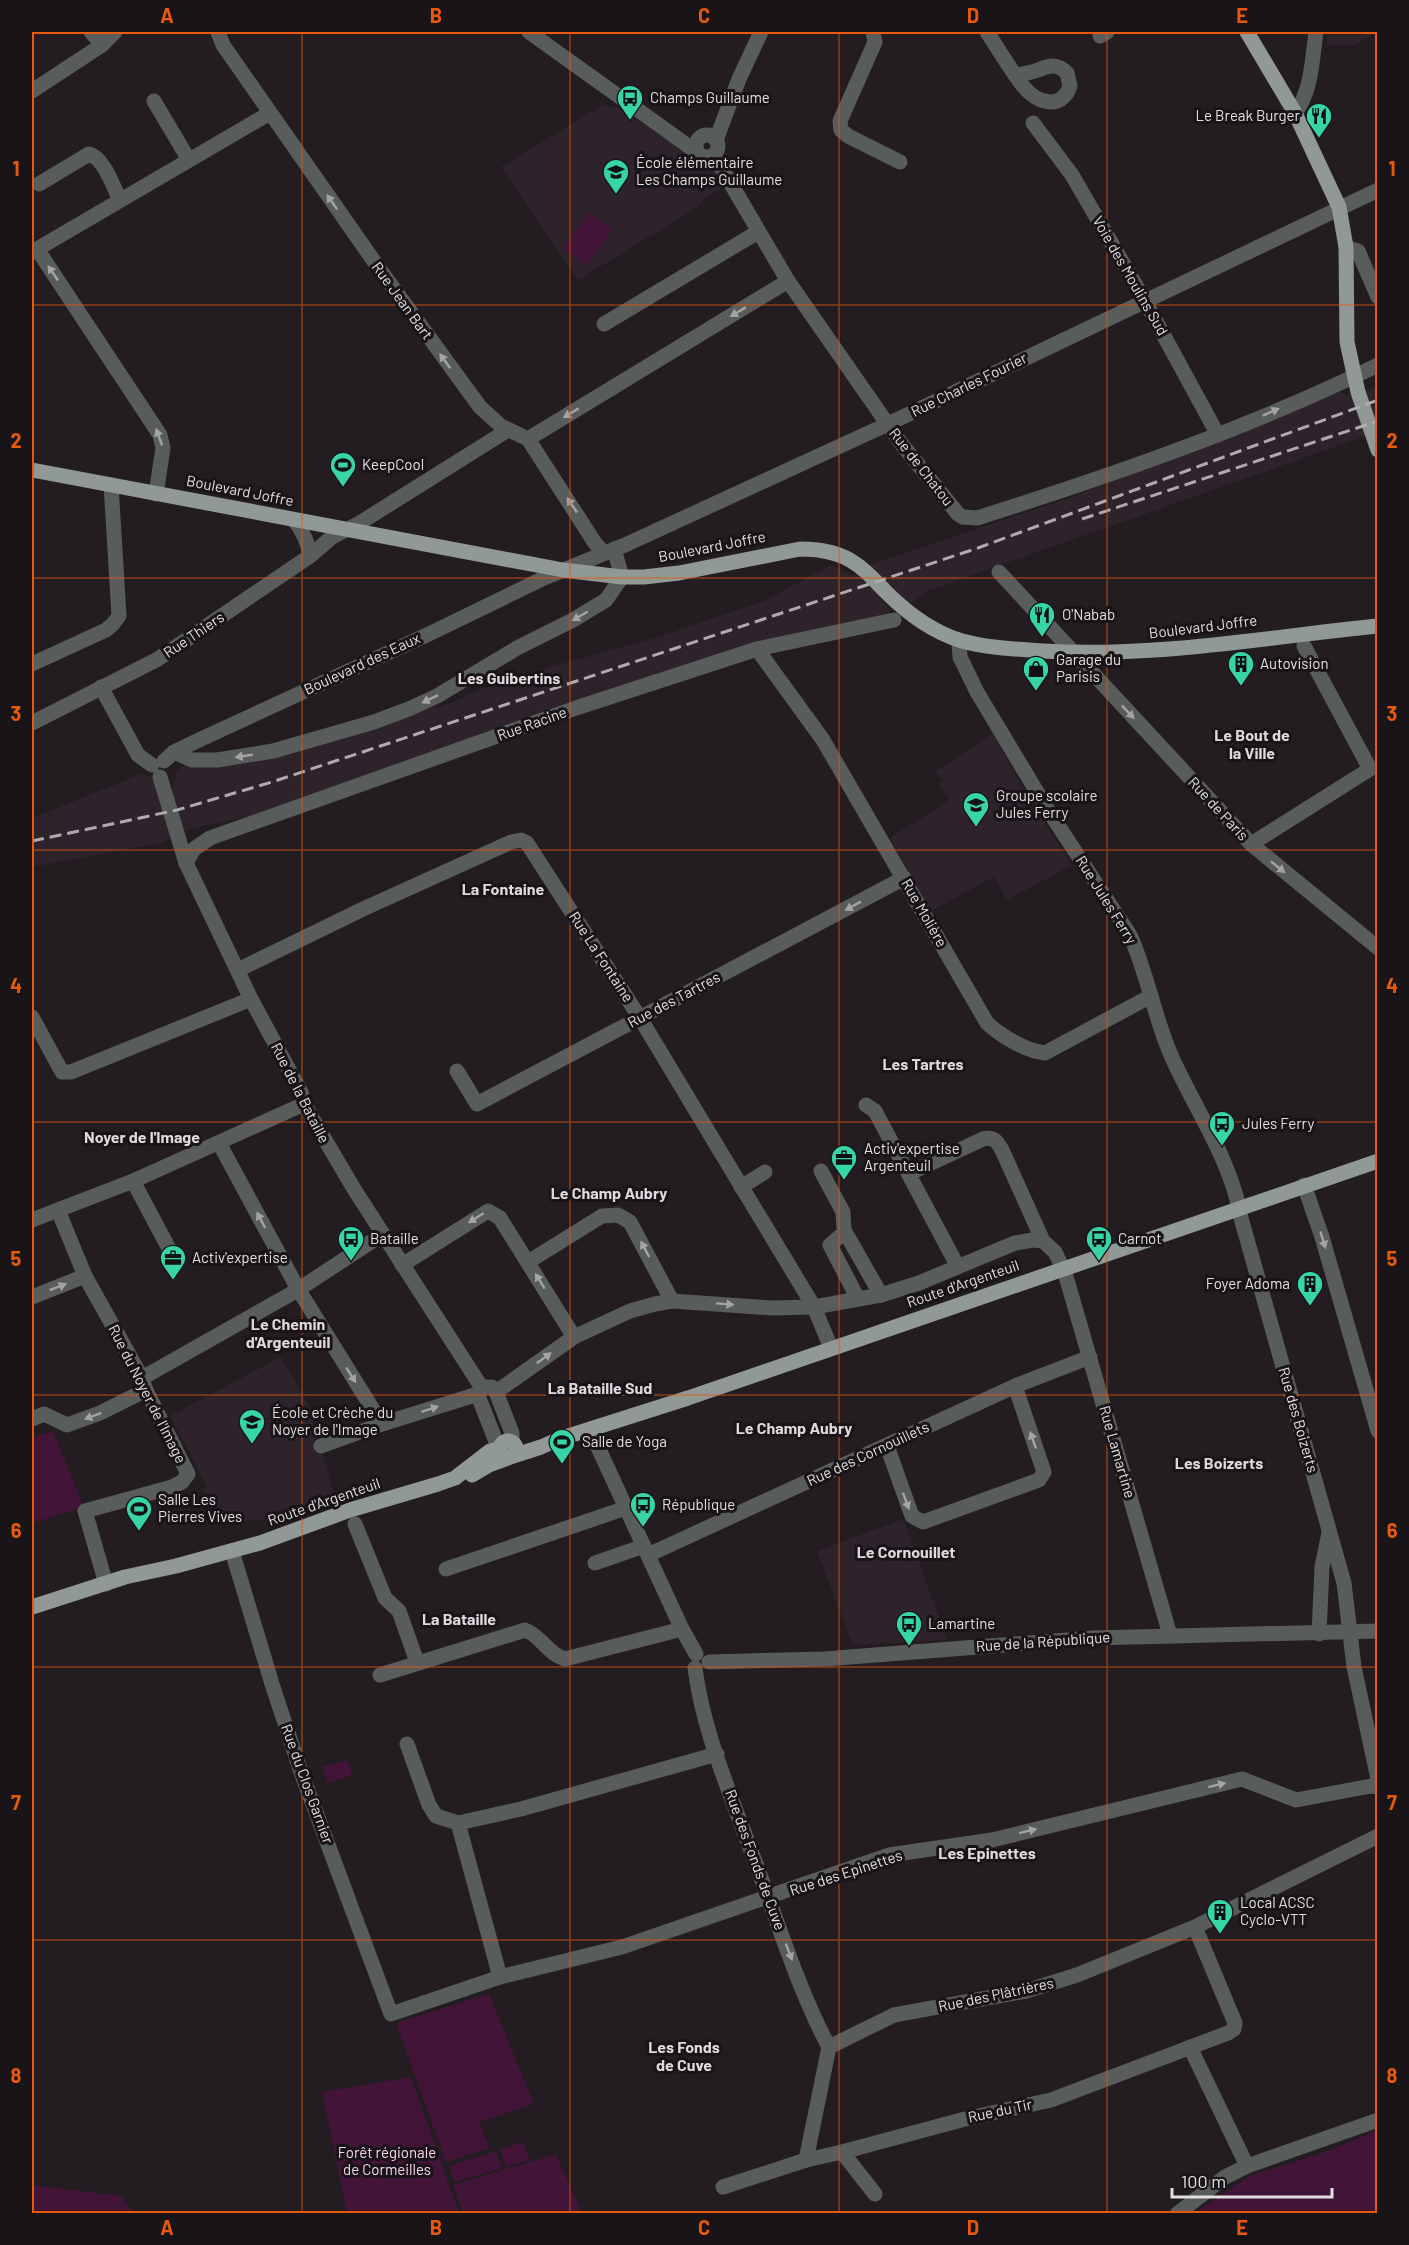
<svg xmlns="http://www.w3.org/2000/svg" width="1409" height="2245" viewBox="0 0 1409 2245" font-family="Barlow,sans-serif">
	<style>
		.built { fill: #2e232b }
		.green { fill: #421438 }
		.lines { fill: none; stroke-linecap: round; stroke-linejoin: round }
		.minor { stroke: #585c5a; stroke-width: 15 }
		.major { stroke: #919996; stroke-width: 15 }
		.rail { stroke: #aeaaad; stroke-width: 3; stroke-dasharray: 12 6; stroke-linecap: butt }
		.oneway { fill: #a4a4a4 }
		.grid { fill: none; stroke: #e8590c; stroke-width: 1.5; stroke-opacity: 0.55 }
		.labels { text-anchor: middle; stroke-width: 6; stroke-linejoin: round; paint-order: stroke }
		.poi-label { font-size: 15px; fill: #e2dee1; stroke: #191418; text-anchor: start }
		.street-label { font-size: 15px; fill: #e2dee1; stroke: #191418 }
		.park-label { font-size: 15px; fill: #fad4ef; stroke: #191418 }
		.neighbourhood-label { font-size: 16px; font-weight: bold; fill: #e1d8de; stroke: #191418 }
		.neatline { fill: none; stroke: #e8590c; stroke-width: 2 }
		.grid-label { font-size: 20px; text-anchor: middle; font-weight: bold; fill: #e8590c }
	</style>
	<rect width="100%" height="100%" fill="#231d21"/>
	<!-- built -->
	<g class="built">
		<polygon points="1328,32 1377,32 1356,45 1326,46"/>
		<polygon points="603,105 617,107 706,166 715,172 722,188 702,201 703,204 578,280 501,167"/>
		<polygon points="1377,386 1377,432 927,591 910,604 891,587 875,592 890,609 889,615 249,816 181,831 165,842 32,867 32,816 40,815 142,774 151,777 161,793 173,790 176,771 187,763 251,759 419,709 442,707 478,690 561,664 659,637 767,600 830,565 840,568 852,576 874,563 1075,496 1339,391 1346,396"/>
		<polygon points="994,734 1024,791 1072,865 1007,900 994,877 931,911 890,838 949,800 938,783 943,781 936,771"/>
		<polygon points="281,1357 307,1402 336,1500 263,1520 237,1521 218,1512 211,1503 202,1490 207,1487 170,1416"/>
		<polygon points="904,1519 947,1640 853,1645 817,1551"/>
	</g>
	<!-- green -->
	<g class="green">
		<polygon points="588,213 612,229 587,266 563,249"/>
		<polygon points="53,1431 84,1507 32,1523 32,1438"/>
		<polygon points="347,1760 352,1775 328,1783 322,1767"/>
		<polygon points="489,1994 534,2104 479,2122 490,2148 446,2162 396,2023"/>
		<polygon points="411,2077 459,2213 347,2213 322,2092"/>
		<polygon points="1377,2131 1377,2213 1195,2213 1249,2176 1311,2157"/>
		<polygon points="523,2142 530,2160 506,2167 500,2150"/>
		<polygon points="496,2151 502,2168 454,2182 449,2166"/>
		<polygon points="556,2154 582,2213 463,2213 453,2185"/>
		<polygon points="32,2185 121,2196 133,2213 32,2213"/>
	</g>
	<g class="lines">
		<!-- minor -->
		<g class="minor">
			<polyline points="91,32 102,45"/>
			<polyline points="218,32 223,45 378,267 480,407 501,426 528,439 595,543 604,553"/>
			<polyline points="529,32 698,153"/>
			<polyline points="873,32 875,42 840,121 841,130 848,136 900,162"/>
			<path d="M987,32C999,50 1010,69 1023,86C1036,103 1062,111 1070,86L1067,73C1056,62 1049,66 1035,71C1029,73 1022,74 1016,75"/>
			<polyline points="1100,36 1107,32"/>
			<polyline points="32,91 102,45 115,32"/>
			<polyline points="154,101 189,160"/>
			<path d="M1295,113C1312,91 1312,59 1316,32"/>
			<polyline points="1033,123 1072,175 1145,301 1218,435"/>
			<circle cx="707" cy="146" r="11"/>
			<polyline points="716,140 739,79 761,32"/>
			<path d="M714,155L788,281L900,442L958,514L963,517L977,518C1113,475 1249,428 1378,365"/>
			<path d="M39,184L89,154C105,159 113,187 120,200"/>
			<polyline points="1346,247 1358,251 1378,297"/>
			<polyline points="37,249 160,435 163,448 156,494"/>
			<polyline points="32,252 270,113"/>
			<polyline points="604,324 758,232"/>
			<polyline points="528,439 788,281"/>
			<path d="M294,520C303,531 308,542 310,556"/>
			<polyline points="999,572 1251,844 1378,948"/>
			<path d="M959,640L960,657L977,692L1046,807L1130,935C1147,973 1154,1015 1170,1053C1193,1106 1232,1161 1241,1218L1344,1583L1354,1667L1378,1779"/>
			<path d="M757,649L823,740L987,1023C1001,1036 1026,1051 1045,1053L1151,996"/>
			<polyline points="32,664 106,630 112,625 119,616 111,485"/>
			<polyline points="101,687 138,755 152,765"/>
			<polyline points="32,723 158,659 310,556 332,537 358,524 508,430"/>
			<polyline points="174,752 192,760 217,760 273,751 374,722 411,708 437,696 517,648 573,620 606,600 622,577 614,549"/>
			<polyline points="164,761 174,752 201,739 431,633 544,578 625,545 888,424 1378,190"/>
			<polyline points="160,777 186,863 251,999 301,1092 304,1104 354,1189 482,1388"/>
			<polyline points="1251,844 1370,769 1304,646"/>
			<polyline points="186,863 194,849 210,838 576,708 757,649 894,620"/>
			<polyline points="238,970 363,909 511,842 521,840 527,843 640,1018 814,1307 831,1348"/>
			<polyline points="32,1017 62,1072 71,1072 251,999"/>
			<polyline points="457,1071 477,1104 904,878"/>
			<polyline points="866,1105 875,1111 958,1267"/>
			<polyline points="219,1143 298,1289 382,1424"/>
			<polyline points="821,1171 843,1212 844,1230 881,1295"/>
			<path d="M910,1173L983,1139C993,1136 997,1141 1002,1150L1043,1241"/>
			<polyline points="133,1181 175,1260"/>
			<polyline points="1304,1185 1322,1237 1378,1431"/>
			<polyline points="741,1187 765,1172"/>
			<polyline points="58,1210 85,1276 142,1378 146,1390 188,1474 182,1482 172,1487 85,1511 106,1584"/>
			<polyline points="32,1220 133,1181 304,1104"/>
			<polyline points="839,1237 830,1245 858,1299"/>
			<polyline points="528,1262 602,1216 618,1215 630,1222 672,1301"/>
			<polyline points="402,1265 488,1211 500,1218 574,1337"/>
			<polyline points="32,1297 85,1276"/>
			<polyline points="142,1378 296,1291 383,1234"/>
			<polyline points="496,1392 574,1337 630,1311 655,1304 672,1301 772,1308 814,1307 881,1295 919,1283 1015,1243 1033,1240 1043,1241 1055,1252 1065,1273 1170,1635"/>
			<polyline points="32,1419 44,1414 67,1425 100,1413 146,1390"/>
			<polyline points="590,1430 682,1629 696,1654"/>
			<polyline points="502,1444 497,1444 479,1398 478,1394 484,1387 492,1387 496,1392 512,1433 512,1442"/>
			<polyline points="321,1446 382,1424 478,1394"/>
			<polyline points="887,1446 912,1516 923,1522 1039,1480 1044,1472 1015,1386"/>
			<polyline points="355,1524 385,1598 399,1611 417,1662"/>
			<polyline points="232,1551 272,1684 301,1772 391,2014 500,1977 622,1947 889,1855 992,1840 1242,1779 1296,1800 1371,1786 1378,1787"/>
			<polyline points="648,1555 1015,1386 1090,1357"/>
			<polyline points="595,1563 644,1546"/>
			<polyline points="446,1569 626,1508"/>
			<polyline points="1319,1634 1322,1567 1329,1533"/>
			<polyline points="709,1662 824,1659 1093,1638 1378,1631"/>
			<path d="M695,1668C703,1732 731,1795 753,1856C777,1919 797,1987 829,2047"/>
			<path d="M380,1675L525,1630C540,1635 548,1654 565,1659L682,1629"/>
			<polyline points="407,1744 429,1805 436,1816 458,1823"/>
			<polyline points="500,1977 458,1823 521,1809 717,1754"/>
			<polyline points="829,2047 894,2015 1026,1991 1077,1975 1195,1927 1378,1836"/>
			<polyline points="1190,2047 1247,2166"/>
			<polyline points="842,2152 875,2194"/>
			<polyline points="806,2160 829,2047"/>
			<polyline points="723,2187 806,2160 842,2152 965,2119 1051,2100 1228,2033 1234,2029 1235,2023 1195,1927"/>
			<polyline points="1177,2214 1225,2177 1247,2166 1378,2120"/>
		</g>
		<!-- major -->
		<g class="major">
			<polyline points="1247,32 1295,113 1339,207 1346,247 1347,342 1358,392 1378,450"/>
			<path d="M32,470L563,570L622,577H644L679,573L800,549C819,549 841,553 856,564C867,571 877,583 886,592C907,613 932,632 962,641C988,648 1015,649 1043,651C1154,658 1266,637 1378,626"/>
			<circle cx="508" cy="1449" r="8"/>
			<polyline points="513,1456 541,1447 559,1439 688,1398 1378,1161"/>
			<polyline points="472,1475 489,1465 508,1458"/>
			<polyline points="32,1607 125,1577 176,1566 260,1543 350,1510 438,1484 455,1478 490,1451 499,1449"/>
		</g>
		<!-- rail -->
		<g class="rail">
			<polyline points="1082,519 1378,421"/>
			<polyline points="32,841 177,810 272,782 978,548 1378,400"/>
		</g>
	</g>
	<!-- one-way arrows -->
	<defs><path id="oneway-solid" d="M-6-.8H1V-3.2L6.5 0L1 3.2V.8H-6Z" transform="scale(1.5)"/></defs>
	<g class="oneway">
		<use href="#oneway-solid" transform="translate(332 202) rotate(-125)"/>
		<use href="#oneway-solid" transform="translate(53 273) rotate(-124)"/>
		<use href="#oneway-solid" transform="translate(738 312) rotate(149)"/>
		<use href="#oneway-solid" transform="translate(445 361) rotate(-126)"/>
		<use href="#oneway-solid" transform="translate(1271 412) rotate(-24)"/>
		<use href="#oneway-solid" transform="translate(571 413) rotate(149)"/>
		<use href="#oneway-solid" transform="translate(159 437) rotate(-110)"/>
		<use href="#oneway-solid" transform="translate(572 505) rotate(-124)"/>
		<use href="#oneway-solid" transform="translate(580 616) rotate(150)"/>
		<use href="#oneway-solid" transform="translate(430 699) rotate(154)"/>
		<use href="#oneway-solid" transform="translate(1128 712) rotate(47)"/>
		<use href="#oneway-solid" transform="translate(244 756) rotate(171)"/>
		<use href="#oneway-solid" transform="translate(1278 867) rotate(39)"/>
		<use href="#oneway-solid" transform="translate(853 906) rotate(151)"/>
		<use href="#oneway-solid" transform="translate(476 1218) rotate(148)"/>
		<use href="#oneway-solid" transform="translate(261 1220) rotate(-118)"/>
		<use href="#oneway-solid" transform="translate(1323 1240) rotate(73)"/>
		<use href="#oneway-solid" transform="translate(645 1249) rotate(-118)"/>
		<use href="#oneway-solid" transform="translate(540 1281) rotate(-121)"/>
		<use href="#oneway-solid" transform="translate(58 1287) rotate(-21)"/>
		<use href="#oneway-solid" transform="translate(725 1304) rotate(4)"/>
		<use href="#oneway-solid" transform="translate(544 1358) rotate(-36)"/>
		<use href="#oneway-solid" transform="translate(351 1375) rotate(58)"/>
		<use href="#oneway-solid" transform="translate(430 1409) rotate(-18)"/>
		<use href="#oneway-solid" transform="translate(93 1416) rotate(159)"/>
		<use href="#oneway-solid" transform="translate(1033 1440) rotate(-109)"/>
		<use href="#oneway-solid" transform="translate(906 1501) rotate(70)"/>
		<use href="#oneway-solid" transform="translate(1217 1785) rotate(-14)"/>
		<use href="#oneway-solid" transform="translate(1028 1831) rotate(-14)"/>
		<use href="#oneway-solid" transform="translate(789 1952) rotate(69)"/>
	</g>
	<!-- grid -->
	<path class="grid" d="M302,32V2214M570,32V2214M839,32V2214M1107,32V2214M32,305H1378M32,578H1378M32,850H1378M32,1122H1378M32,1395H1378M32,1667H1378M32,1940H1378"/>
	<!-- icons -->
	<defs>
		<g id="bus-pin" transform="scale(1.35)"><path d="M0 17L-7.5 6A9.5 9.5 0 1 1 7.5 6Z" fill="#37d4a6" stroke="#191418"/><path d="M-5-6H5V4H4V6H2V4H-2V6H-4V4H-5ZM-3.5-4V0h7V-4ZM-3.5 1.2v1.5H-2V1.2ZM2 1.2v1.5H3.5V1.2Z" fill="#111"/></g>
		<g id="restaurant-pin" transform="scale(1.35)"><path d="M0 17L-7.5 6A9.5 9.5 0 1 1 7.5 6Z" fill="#37d4a6" stroke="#191418"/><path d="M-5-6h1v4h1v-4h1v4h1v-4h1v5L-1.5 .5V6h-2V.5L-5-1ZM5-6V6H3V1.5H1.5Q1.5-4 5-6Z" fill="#111"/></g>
		<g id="school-pin" transform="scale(1.35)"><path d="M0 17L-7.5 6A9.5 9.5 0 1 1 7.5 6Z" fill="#37d4a6" stroke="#191418"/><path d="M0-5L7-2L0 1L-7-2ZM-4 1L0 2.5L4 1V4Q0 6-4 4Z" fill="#111"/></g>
		<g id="stadium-pin" transform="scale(1.35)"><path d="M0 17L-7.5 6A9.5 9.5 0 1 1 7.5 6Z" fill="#37d4a6" stroke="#191418"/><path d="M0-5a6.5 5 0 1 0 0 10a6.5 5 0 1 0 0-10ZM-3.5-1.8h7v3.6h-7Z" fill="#111"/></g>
		<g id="building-pin" transform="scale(1.35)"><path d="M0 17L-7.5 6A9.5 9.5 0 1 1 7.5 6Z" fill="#37d4a6" stroke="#191418"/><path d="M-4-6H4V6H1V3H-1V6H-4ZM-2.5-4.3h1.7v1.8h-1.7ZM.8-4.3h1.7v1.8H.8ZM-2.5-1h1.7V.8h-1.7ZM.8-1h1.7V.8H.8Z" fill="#111"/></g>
		<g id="shop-pin" transform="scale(1.35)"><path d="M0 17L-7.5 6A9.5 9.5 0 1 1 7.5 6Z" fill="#37d4a6" stroke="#191418"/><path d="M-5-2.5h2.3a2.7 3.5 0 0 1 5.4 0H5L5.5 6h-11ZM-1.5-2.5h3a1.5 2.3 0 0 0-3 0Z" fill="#111"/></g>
		<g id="office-pin" transform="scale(1.35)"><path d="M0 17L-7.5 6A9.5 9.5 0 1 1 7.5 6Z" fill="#37d4a6" stroke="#191418"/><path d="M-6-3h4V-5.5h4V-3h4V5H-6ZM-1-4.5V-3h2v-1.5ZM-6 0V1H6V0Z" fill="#111"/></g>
	</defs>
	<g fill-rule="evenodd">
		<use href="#bus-pin" x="630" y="98"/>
		<use href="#restaurant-pin" x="1319" y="116"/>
		<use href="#school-pin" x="616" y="172"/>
		<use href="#stadium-pin" x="343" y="465"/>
		<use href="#restaurant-pin" x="1042" y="615"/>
		<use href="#building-pin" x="1241" y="664"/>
		<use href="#shop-pin" x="1036" y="669"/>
		<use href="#school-pin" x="976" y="805"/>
		<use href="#bus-pin" x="1222" y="1124"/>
		<use href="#office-pin" x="844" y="1158"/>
		<use href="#bus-pin" x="351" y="1239"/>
		<use href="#bus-pin" x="1099" y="1239"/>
		<use href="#office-pin" x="173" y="1258"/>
		<use href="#building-pin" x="1310" y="1284"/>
		<use href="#school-pin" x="252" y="1422"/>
		<use href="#stadium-pin" x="562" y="1442"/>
		<use href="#bus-pin" x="643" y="1505"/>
		<use href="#stadium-pin" x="139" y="1509"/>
		<use href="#bus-pin" x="909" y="1624"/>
		<use href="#building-pin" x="1220" y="1912"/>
	</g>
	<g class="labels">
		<!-- poi labels -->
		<g class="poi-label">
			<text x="650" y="103">Champs Guillaume</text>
			<text x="1300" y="121" text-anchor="end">Le Break Burger</text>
			<text x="636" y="168">École élémentaire<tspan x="636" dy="17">Les Champs Guillaume</tspan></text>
			<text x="362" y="470">KeepCool</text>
			<text x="1062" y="620">O'Nabab</text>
			<text x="1056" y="665">Garage du<tspan x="1056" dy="17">Parisis</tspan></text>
			<text x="1260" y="669">Autovision</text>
			<text x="996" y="801">Groupe scolaire<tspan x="996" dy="17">Jules Ferry</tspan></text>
			<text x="1242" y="1129">Jules Ferry</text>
			<text x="864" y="1154">Activ'expertise<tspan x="864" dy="17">Argenteuil</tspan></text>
			<text x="370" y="1244">Bataille</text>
			<text x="1118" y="1244">Carnot</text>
			<text x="192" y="1263">Activ'expertise</text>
			<text x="1290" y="1289" text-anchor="end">Foyer Adoma</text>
			<text x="272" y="1418">École et Crèche du<tspan x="272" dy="17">Noyer de l'Image</tspan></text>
			<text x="582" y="1447">Salle de Yoga</text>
			<text x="158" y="1505">Salle Les<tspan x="158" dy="17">Pierres Vives</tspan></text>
			<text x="662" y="1510">République</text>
			<text x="928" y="1629">Lamartine</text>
			<text x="1240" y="1908">Local ACSC<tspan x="1240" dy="17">Cyclo-VTT</tspan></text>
		</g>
		<!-- street labels -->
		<g class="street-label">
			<text transform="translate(1130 276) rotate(60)" y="5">Voie des Moulins Sud</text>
			<text transform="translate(402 301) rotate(54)" y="5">Rue Jean Bart</text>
			<text transform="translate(969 385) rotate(-26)" y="5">Rue Charles Fourier</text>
			<text transform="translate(921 467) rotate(52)" y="5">Rue de Chatou</text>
			<text transform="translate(240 491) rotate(11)" y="5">Boulevard Joffre</text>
			<text transform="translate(712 547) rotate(-11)" y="5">Boulevard Joffre</text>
			<text transform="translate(1203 627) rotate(-7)" y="5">Boulevard Joffre</text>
			<text transform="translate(194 635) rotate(-34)" y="5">Rue Thiers</text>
			<text transform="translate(362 664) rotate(-25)" y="5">Boulevard des Eaux</text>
			<text transform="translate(532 724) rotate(-20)" y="5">Rue Racine</text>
			<text transform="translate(1218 809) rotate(47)" y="5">Rue de Paris</text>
			<text transform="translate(1106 900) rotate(58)" y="5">Rue Jules Ferry</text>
			<text transform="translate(924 913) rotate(60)" y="5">Rue Molière</text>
			<text transform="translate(601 957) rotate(57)" y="5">Rue La Fontaine</text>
			<text transform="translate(674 1000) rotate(-28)" y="5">Rue des Tartres</text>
			<text transform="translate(300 1093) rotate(63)" y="5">Rue de la Bataille</text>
			<text transform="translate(963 1284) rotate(-19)" y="5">Route d'Argenteuil</text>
			<text transform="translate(147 1394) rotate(63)" y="5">Rue du Noyer de l'Image</text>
			<text transform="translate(1298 1420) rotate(74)" y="5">Rue des Boizerts</text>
			<text transform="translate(1117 1452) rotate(74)" y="5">Rue Lamartine</text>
			<text transform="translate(868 1454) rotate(-25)" y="5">Rue des Cornouillets</text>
			<text transform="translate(324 1502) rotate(-19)" y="5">Route d'Argenteuil</text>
			<text transform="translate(1043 1642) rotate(-4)" y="5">Rue de la République</text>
			<text transform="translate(307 1784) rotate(70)" y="5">Rue du Clos Garnier</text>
			<text transform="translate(755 1860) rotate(70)" y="5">Rue des Fonds de Cuve</text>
			<text transform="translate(846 1873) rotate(-18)" y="5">Rue des Epinettes</text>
			<text transform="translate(996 1995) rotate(-12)" y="5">Rue des Plâtrières</text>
			<text transform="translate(1000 2111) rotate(-12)" y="5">Rue du Tir</text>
		</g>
		<!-- park labels -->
		<g class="park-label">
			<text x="387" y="2158">Forêt régionale<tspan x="387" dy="17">de Cormeilles</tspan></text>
		</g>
		<!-- neighbourhood labels -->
		<g class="neighbourhood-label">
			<text x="509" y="684">Les Guibertins</text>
			<text x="1252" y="741">Le Bout de<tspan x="1252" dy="18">la Ville</tspan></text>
			<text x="503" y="895">La Fontaine</text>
			<text x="923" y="1070">Les Tartres</text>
			<text x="142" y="1143">Noyer de l'Image</text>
			<text x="609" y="1199">Le Champ Aubry</text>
			<text x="288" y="1330">Le Chemin<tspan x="288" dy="18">d'Argenteuil</tspan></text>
			<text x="600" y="1394">La Bataille Sud</text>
			<text x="794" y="1434">Le Champ Aubry</text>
			<text x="1219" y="1469">Les Boizerts</text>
			<text x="906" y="1558">Le Cornouillet</text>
			<text x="459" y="1625">La Bataille</text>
			<text x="987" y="1859">Les Epinettes</text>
			<text x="684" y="2053">Les Fonds<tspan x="684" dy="18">de Cuve</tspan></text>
		</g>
	</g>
	<!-- border -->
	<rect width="1409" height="2245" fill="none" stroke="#191418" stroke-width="66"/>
	<!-- scale -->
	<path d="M1172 2188v9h160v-9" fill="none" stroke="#e2dee1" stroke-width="3"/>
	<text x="1181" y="2188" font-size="18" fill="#e2dee1" stroke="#191418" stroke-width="4.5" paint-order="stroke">100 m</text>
	<rect x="33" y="33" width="1343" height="2179" class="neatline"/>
	<g class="grid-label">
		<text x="167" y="23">A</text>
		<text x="436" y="23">B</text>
		<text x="704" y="23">C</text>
		<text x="973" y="23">D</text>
		<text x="1242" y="23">E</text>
		<text x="16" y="176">1</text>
		<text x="1392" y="176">1</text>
		<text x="16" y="448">2</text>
		<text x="1392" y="448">2</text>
		<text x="16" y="721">3</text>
		<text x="1392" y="721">3</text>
		<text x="16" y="993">4</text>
		<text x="1392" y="993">4</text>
		<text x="16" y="1266">5</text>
		<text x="1392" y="1266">5</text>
		<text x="16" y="1538">6</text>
		<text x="1392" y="1538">6</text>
		<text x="16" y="1810">7</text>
		<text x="1392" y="1810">7</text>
		<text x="16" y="2083">8</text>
		<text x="1392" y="2083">8</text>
		<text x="167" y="2235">A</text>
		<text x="436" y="2235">B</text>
		<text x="704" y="2235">C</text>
		<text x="973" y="2235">D</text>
		<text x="1242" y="2235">E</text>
	</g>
</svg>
